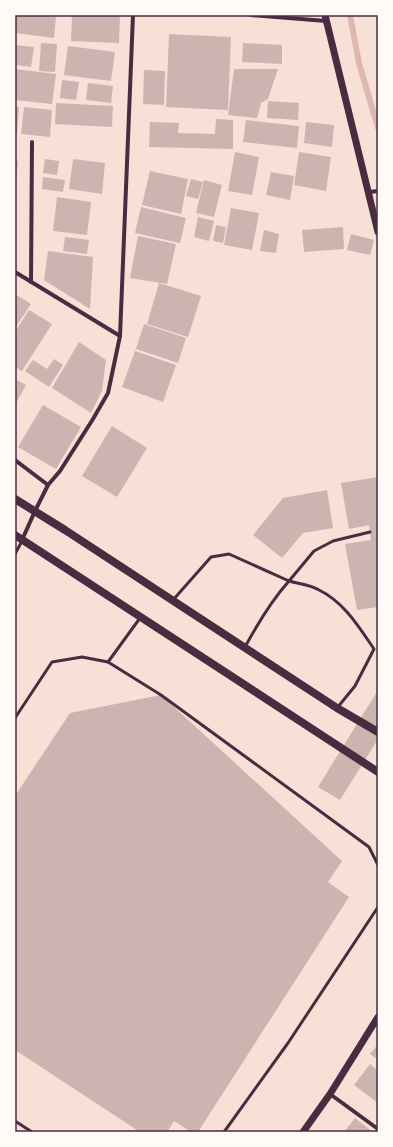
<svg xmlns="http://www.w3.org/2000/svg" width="393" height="1147" viewBox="0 0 393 1147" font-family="'DM Sans',sans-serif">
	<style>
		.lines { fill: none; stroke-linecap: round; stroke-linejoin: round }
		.stream { stroke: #dcb8b0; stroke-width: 6 }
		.building { fill: #ccb4b1 }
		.service { stroke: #4a2c40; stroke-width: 3 }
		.minor { stroke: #4a2c40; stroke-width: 4 }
		.tertiary { stroke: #4a2c40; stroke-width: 7 }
		.secondary { stroke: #4a2c40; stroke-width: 8 }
		.neatline { fill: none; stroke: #4a2c40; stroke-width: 1.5 }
	</style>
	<rect width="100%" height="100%" fill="#f7e1d7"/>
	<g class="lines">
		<!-- stream -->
		<polyline class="stream" points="350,15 359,63 378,128"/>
	</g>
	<!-- building -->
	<g class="building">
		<polygon points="15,15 43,15 56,17 54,38 15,33"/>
		<polygon points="72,15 120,15 119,43 71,41"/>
		<polygon points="169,34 231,37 228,110 166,107"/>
		<polygon points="41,43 57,44 55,72 39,71"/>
		<polygon points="243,43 282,45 282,64 242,62"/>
		<polygon points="15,45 34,47 31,67 15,65"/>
		<polygon points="68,46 115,52 111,81 64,75"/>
		<polygon points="15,69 56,74 52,104 15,100"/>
		<polygon points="234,69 278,69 268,99 261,103 257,118 228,115"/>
		<polygon points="144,70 165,71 164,105 143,104"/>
		<polygon points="62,80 79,82 76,100 60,98"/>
		<polygon points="88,83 113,86 111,103 86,100"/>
		<polygon points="268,101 299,103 298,120 267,118"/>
		<polygon points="56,103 113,106 112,127 55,124"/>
		<polygon points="15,107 19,107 17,134 15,134"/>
		<polygon points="24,107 52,110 50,137 21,134"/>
		<polygon points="216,119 233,120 233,149 149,147 150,122 179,123 178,133 215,134"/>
		<polygon points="246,120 299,126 297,148 243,142"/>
		<polygon points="306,122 334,125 332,147 304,143"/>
		<polygon points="235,152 259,157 252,195 228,191"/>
		<polygon points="299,152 331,157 326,191 294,185"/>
		<polygon points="45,159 59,161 57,175 43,173"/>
		<polygon points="73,159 105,163 102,194 69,189"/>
		<polygon points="15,160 18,161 16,182 15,182"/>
		<polygon points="150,171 188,179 181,214 142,205"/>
		<polygon points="271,172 294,176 290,200 266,195"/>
		<polygon points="43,177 65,180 63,192 42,189"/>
		<polygon points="191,179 203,182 198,199 186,196"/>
		<polygon points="204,180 222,185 214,217 196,213"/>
		<polygon points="57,197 91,202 87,235 53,231"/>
		<polygon points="141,207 186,218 180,243 135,233"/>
		<polygon points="231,208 259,213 252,250 224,245"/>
		<polygon points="198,217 214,221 209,241 194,237"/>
		<polygon points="216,225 226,227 223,243 213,241"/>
		<polygon points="343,227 344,249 304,252 302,230"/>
		<polygon points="264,230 279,234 276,253 260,251"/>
		<polygon points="351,234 374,240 370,255 347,250"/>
		<polygon points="138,236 176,244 167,284 130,278"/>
		<polygon points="65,237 89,240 87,254 63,251"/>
		<polygon points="48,251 93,257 90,309 44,280"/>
		<polygon points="159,283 201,296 188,337 147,324"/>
		<polygon points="15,294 31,304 15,328"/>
		<polygon points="29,310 52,324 22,371 15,367 15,332"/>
		<polygon points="144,324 186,338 178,363 136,349"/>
		<polygon points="79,342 106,360 102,391 91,413 52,388"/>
		<polygon points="135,351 176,365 163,402 122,387"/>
		<polygon points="54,359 63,365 49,387 25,371 33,360 47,369"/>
		<polygon points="15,379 26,385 15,405"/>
		<polygon points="43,405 81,427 56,469 18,447"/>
		<polygon points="112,426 147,448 117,497 82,476"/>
		<polygon points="378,477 378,607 357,610 345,544 371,540 369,525 349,529 341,483"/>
		<polygon points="327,490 333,528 303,533 282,558 253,535 283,498"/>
		<polygon points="378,690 378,739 340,800 318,787"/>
		<polygon points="161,695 342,861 328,882 349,897 198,1132 191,1132 174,1121 167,1132 140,1132 15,1050 15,796 70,713"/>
		<polygon points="378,1044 378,1060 370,1054"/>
		<polygon points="370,1064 378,1071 378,1103 354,1085"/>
		<polygon points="355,1118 373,1132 344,1132"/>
	</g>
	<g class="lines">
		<!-- service -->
		<g class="service">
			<polyline points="15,554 22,541"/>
			<polyline points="173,600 211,557 229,554 289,581 314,551 333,541 370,532"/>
			<path d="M245,647C258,623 271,601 289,581C299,584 311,585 319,590C344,602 359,627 374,649L355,686L337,708"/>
			<polyline points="108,662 140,618"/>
			<polyline points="15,718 52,662 82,657 108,662 161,695 369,847 378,865"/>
			<polyline points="15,1121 32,1132"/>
			<polyline points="224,1132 288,1043 378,907"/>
		</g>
		<!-- minor -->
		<g class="minor">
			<polyline points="251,15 326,21"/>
			<polyline points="369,192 378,191"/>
			<polyline points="15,272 120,336"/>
			<polyline points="31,282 32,142"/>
			<polyline points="15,460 48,485"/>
			<polyline points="22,540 35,511 48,485 60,471 93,419 108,393 120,336 133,15"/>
			<polyline points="330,1094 378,1129"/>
		</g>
		<!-- tertiary -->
		<g class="tertiary">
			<polyline points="325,15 378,232"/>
			<polyline points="303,1132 330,1094 378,1017"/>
		</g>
		<!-- secondary -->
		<g class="secondary">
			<polyline points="15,499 65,530 337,708 378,732"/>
			<polyline points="15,535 378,772"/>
		</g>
	</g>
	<!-- border -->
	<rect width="393" height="1147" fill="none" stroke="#fffaf5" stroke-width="32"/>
	<rect x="16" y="16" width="361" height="1115" class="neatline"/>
</svg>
